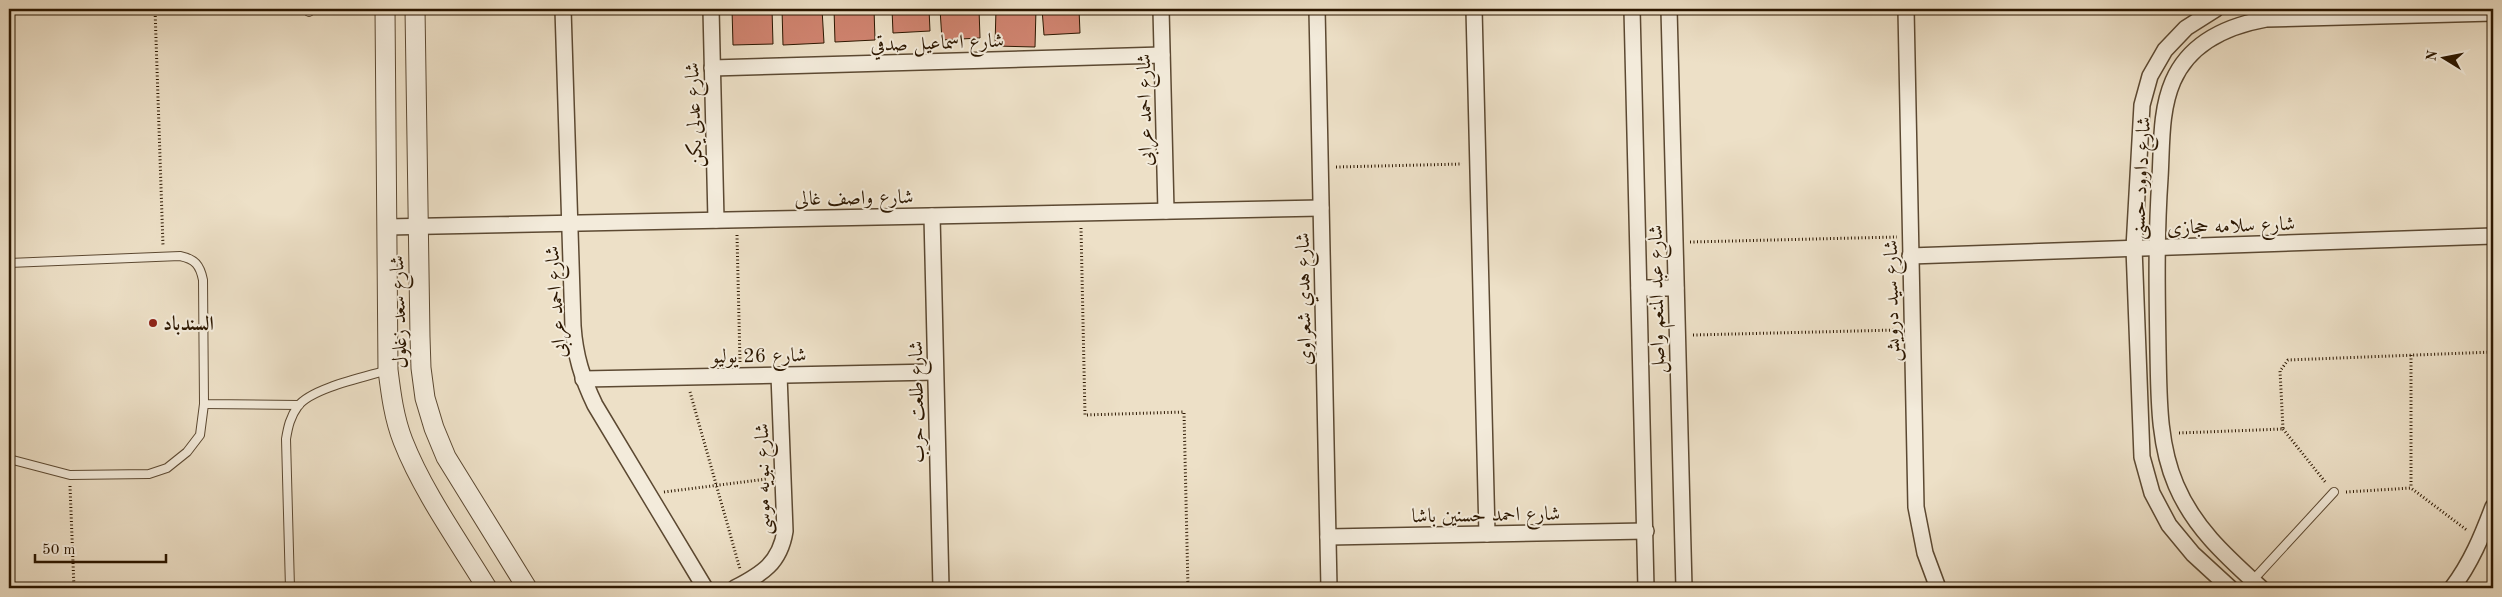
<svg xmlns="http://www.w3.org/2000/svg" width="2502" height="597" viewBox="0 0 2502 597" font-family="'Old Standard TT',Amiri,serif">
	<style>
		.building { fill: #d08470; stroke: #2c1700 }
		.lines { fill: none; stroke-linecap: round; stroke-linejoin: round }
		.service-casing { stroke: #5c4932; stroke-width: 10 }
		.minor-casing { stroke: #5c4932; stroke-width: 18 }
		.tertiary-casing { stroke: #5c4932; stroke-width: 21 }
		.path { stroke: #2c1700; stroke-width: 3; stroke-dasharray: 1 2.5; stroke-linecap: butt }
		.service { stroke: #f3ebdb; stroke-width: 8 }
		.minor { stroke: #f3ebdb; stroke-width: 15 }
		.tertiary { stroke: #f3ebdb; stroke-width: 19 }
		.poi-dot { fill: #8f2418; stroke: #f3ebdb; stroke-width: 2 }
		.labels { text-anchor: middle; stroke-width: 4; stroke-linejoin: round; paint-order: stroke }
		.street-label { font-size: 20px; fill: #2c1700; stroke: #f3ebdb }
		.poi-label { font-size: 20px; font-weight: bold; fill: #2c1700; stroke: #f3ebdb; text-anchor: start }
	</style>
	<rect width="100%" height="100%" fill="#ede0c7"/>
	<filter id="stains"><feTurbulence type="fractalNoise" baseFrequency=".004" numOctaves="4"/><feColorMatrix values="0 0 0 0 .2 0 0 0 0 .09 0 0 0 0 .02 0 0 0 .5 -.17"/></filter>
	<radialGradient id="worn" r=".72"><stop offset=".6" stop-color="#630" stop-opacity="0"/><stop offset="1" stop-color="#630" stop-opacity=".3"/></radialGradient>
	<!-- building -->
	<g class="building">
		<polygon points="732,9 772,9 773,44 733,45"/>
		<polygon points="782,9 822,9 824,43 783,45"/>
		<polygon points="834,9 874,9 875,40 835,42"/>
		<polygon points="892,9 929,9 930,31 893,33"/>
		<polygon points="940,9 979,9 980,38 942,40"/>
		<polygon points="996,9 1036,9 1035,47 995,46"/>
		<polygon points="1042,9 1079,9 1080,33 1044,35"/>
	</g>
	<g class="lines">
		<!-- service casing -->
		<g class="service-casing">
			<g id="service">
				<polyline points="309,9 309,12"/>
				<path d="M9,263L180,256C195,259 200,265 203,280L204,404L299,405"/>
				<polyline points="9,459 70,475 149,474 167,468 187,452 200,435 204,404"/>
				<polyline points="2253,580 2334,492"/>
				<path d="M290,588L286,439C288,427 290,417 298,406C312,388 365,377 388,370"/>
			</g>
		</g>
		<!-- minor casing -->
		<g class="minor-casing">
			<g id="minor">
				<path d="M563,9L573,326C575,355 582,378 595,405L705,588"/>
				<polyline points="711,9 716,220"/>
				<polyline points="1161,9 1166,211"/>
				<polyline points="1317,9 1329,588"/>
				<polyline points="1474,9 1487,534"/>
				<polyline points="1632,9 1646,588"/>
				<polyline points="1669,9 1684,588"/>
				<polyline points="1906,9 1916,507 1925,553 1938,588"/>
				<polyline points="2216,9 2186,28 2165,50 2150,76 2142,105 2134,248 2142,457 2152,493 2169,525 2193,554 2230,588"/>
				<polyline points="712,68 1162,55"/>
				<polyline points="932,216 941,588"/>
				<polyline points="387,227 1321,208"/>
				<polyline points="1910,256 2493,236"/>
				<polyline points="1639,288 1676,288"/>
				<polyline points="583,379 935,372"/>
				<polyline points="1328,537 1646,531"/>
				<path d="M735,588C762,574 780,563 785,531L779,375"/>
				<path d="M2261,588C2227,557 2194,528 2176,485C2158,443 2159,396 2158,351C2157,293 2156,236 2160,178C2162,145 2160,111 2173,81C2190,42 2227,26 2266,19L2493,13"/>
				<path d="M2452,588C2471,563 2482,536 2493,507"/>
			</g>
		</g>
		<!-- tertiary casing -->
		<g class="tertiary-casing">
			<g id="tertiary">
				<path d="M385,9L388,370C391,394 394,418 403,441C423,492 459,542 487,588"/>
				<polyline points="415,9 420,337 421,368 425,398 434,428 446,457 527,588"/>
			</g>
		</g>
		<!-- path -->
		<g class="path">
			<polyline points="155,9 163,246"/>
			<polyline points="1336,167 1462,164"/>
			<polyline points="1081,228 1085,415 1184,412 1188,588"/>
			<polyline points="737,235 740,362"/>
			<polyline points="1690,242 1897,237"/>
			<polyline points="1693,335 1897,330"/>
			<polyline points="2411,355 2411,488"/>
			<polyline points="690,392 740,569"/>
			<polyline points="2283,429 2326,483"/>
			<polyline points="2179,433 2283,429 2280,371 2288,360 2493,352"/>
			<polyline points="70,486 74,588"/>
			<polyline points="664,492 767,479"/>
			<polyline points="2346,492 2411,488 2468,531"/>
		</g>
		<!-- service -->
		<use href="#service" class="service"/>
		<!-- minor -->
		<use href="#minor" class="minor"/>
		<!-- tertiary -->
		<use href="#tertiary" class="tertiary"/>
	</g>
	<!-- markers -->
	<circle class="poi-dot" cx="153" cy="323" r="5"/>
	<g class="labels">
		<!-- street labels -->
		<g class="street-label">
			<text transform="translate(937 42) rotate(-2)" y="7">شارع اسماعيل صدقي</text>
			<text transform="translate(1144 110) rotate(-91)" y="7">شارع احمد عرابى</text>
			<text transform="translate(693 115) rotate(-92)" y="7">شارع عدلى يكن</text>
			<text transform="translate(2140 178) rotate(-87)" y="7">شارع داوود حسنى</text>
			<text transform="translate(854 197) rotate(-1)" y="7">شارع واصف غالى</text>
			<text transform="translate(2231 225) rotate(-2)" y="7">شارع سلامه حجازى</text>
			<text transform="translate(1303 299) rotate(-91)" y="7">شارع هدي شعراوى</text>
			<text transform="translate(1656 299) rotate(-91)" y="7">شارع عبد المنعم واصل</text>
			<text transform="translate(1891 301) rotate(-91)" y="7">شارع سيد درويش</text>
			<text transform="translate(555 302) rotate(-94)" y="7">شارع احمد عرابى</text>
			<text transform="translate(398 312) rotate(-92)" y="7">شارع سعد زغلول</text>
			<text transform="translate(759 355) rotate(-1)" y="7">شارع 26 يوليو</text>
			<text transform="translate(916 402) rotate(-91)" y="7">شارع طلعت حرب</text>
			<text transform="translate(762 479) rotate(-91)" y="7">شارع نبويه موسى</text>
			<text transform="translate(1486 514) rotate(-1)" y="7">شارع احمد حسنين باشا</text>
		</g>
		<!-- poi labels -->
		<g class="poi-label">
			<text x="163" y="330">السندباد</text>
		</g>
	</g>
	<!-- margin -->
	<rect width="2502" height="597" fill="none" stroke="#ede0c7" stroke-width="30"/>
	<rect x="10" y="10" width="2482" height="577" fill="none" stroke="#2c1700" stroke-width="2.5"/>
	<rect x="15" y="15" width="2472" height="567" fill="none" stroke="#2c1700"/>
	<!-- north arrow -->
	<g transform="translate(2444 58) rotate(280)" stroke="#f3ebdb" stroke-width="4" paint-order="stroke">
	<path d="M0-4L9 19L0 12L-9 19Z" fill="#2c1700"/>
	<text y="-8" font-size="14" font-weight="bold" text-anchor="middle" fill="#2c1700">N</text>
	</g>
	<!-- scale -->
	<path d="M35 554v8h131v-8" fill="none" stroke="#2c1700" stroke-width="2.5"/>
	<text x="42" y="554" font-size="15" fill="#2c1700" stroke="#f3ebdb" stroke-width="4" paint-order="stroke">50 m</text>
	<rect width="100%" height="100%" filter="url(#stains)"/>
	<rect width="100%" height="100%" fill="url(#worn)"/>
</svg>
